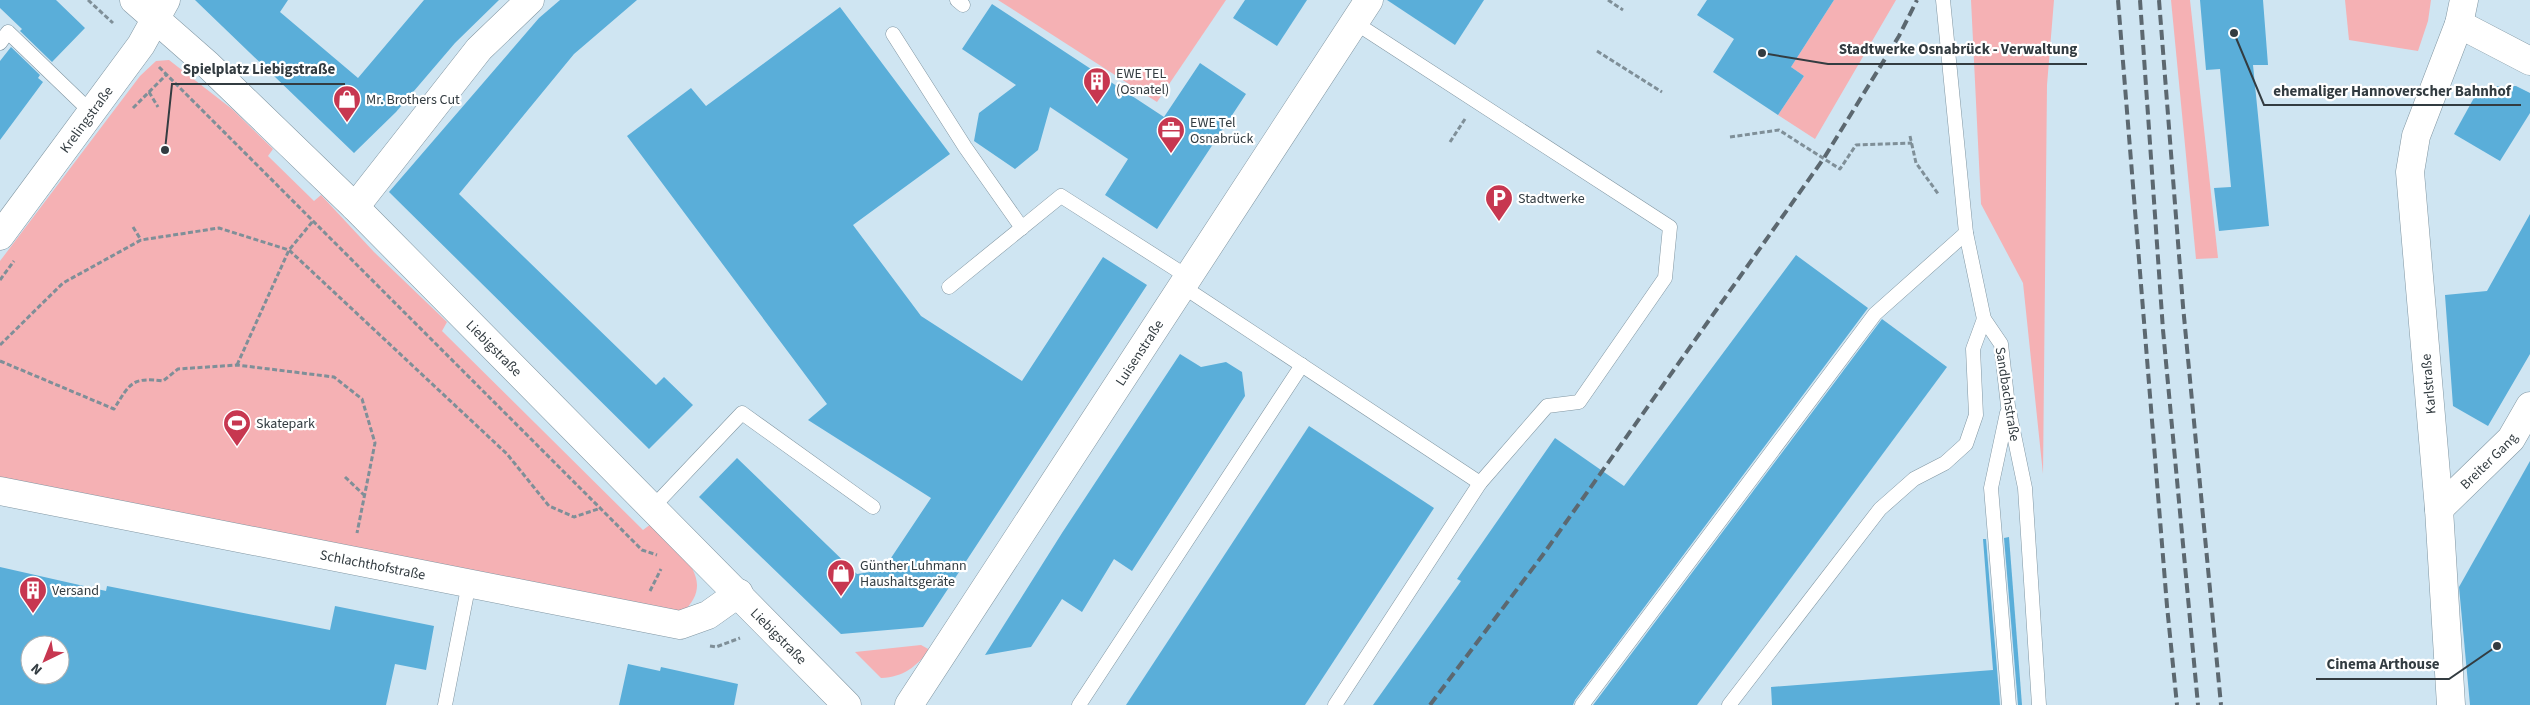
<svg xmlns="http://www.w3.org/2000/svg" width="2530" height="705" viewBox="0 0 2530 705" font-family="'Source Sans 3',sans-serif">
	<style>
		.green { fill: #f5b1b4 }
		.building { fill: #5aaed9; fill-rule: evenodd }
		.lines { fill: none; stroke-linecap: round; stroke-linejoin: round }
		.service-casing { stroke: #8196a2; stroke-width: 15 }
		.minor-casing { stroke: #8196a2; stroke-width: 29 }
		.tertiary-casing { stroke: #8196a2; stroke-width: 29 }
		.path { stroke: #7f8f98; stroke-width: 3; stroke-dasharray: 5 2.5; stroke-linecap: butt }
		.service { stroke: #fff; stroke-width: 14 }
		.minor { stroke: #fff; stroke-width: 28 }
		.tertiary { stroke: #fff; stroke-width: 28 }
		.rail { stroke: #5c6870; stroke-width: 4; stroke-dasharray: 10 5; stroke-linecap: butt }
		.labels { text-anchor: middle; stroke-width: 4.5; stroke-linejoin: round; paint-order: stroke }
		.poi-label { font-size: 14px; fill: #333c41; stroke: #fff; text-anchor: start }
		.street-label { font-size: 14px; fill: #333c41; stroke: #fff }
		.leader { fill: none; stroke: #333c41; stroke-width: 2 }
		.callout-dot { fill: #333c41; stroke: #fff; stroke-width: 2 }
		.callout-label { font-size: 15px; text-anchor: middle; font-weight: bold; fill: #333c41; stroke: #fff; stroke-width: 4.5; stroke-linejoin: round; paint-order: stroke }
	</style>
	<rect width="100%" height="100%" fill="#cfe5f2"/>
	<!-- green -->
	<g class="green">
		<polygon points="998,0 1226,0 1157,102"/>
		<polygon points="1834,0 1896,0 1815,139 1778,115 1804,76 1791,67"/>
		<polygon points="1971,0 2054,0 2047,85 2043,474 2023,283 1981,204"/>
		<polygon points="2171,0 2190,0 2218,258 2196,259"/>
		<polygon points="2345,0 2431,0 2428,21 2418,51 2349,40"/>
		<path d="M169,60L232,109L273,149L268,156L314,201L321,195L374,252L447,322L442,331L643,530L651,524C677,550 720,579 682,613L0,482V261L140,76L156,61Z"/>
		<path d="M921,645L930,650C915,667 904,677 881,678L855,652Z"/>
	</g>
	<!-- building -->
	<g class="building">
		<polygon points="0,0 56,0 85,28 52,62 20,31 22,29 0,8"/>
		<polygon points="195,0 288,0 280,12 358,78 424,0 499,0 455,43 396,112 354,153"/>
		<polygon points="560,0 637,0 574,54 459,194 656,385 664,377 693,405 649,449 389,192 539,18"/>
		<polygon points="1245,0 1307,0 1277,46 1233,18"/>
		<polygon points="1387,0 1484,0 1455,45"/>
		<polygon points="1707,0 1834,0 1791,67 1804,76 1778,115 1713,72 1734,39 1697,15"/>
		<polygon points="2200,0 2263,0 2268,65 2253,65 2269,226 2219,231 2214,188 2231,187 2220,69 2206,70"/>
		<polygon points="992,4 1164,117 1200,63 1246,94 1157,229 1105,195 1128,159 1050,107 1038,150 1015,169 974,141 979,113 1016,85 962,49"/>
		<polygon points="840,7 950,154 853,225 921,316 1022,381 1103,257 1147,285 923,627 841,634 699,497 737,458 857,574 883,570 931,498 808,420 827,404 627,136 691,88 706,106"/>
		<polygon points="11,47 40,75 38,78 43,82 0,140 0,61"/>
		<polygon points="2499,86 2516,86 2530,93 2530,113 2500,161 2454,134 2475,96 2486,88"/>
		<polygon points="2530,214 2530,354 2488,426 2453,406 2445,295 2487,291"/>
		<polygon points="1796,255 1868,308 1575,700 1573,705 1373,705 1461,581 1457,579 1555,438 1624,486"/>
		<polygon points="1882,319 1947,367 1697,705 1593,705"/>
		<polygon points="1180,354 1201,367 1226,362 1242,372 1245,396 1132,571 1114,559 1082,612 1062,599 1031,647 985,655 1062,533"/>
		<polygon points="1309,426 1434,508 1305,705 1126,705"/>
		<polygon points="2530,461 2530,705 2470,705 2459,587"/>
		<polygon points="2009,537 2022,705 2018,705 2004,538"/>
		<polygon points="1983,539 1986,539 2000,705 1772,705 1771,687 1993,670"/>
		<path d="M0,567L106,591L107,586L330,630L335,606L434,626L426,670L395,664L386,705H0ZM30,645H60V675H30Z"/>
		<polygon points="628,664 660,671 661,667 738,684 734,705 619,705"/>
	</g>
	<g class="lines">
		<!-- service casing -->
		<g class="service-casing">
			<g id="service">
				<polyline points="957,0 963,5"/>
				<polyline points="1943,0 1966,233 1984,319 2001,344 2008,406 2025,488 2039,705"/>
				<polyline points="893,34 965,147 1022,228"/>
				<polyline points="0,43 8,32 91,112"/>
				<polyline points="1182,286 1480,483 1547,406 1579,402 1665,278 1670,227 1354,22"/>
				<polyline points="949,287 1061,196 1188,277"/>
				<polyline points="2007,413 1991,488 2009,705"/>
				<polyline points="653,507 742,413 873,507"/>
				<polyline points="445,705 469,583"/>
				<polyline points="1079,705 1302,365"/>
				<polyline points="1335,705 1480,483"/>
				<polyline points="1582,705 1875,314 1966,233"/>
				<polyline points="1729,705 1880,509 1914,479 1945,463 1966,444 1976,415 1973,349 1984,319"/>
			</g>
		</g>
		<!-- minor casing -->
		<g class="minor-casing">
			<g id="minor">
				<polyline points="2459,24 2530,61"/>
				<polyline points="355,207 479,49 530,0"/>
				<path id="s1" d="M0,236L141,45L166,0"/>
				<path id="s2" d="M0,491L680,625L708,615L739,593"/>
				<path id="s3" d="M2439,509L2511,439L2530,406"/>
				<path id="s4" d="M909,705L1369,0"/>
				<polyline points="2451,705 2439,509 2410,172 2416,136 2459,24 2464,0"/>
			</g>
		</g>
		<!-- tertiary casing -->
		<g class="tertiary-casing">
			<g id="tertiary">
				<path id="s5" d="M134,0L208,65L355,207L847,705"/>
			</g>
		</g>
		<!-- path -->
		<g class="path">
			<polyline points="88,0 113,23"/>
			<polyline points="1608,0 1623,10"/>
			<polyline points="1597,51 1662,92"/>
			<polyline points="159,67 642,550 657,555"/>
			<polyline points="149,92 158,107"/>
			<polyline points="133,108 166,75"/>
			<polyline points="1910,136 1916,163 1939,195"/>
			<polyline points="1730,137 1779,130 1840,169 1856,145 1912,143"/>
			<polyline points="1450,142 1465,119"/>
			<polyline points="133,227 141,240"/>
			<polyline points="0,280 14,261"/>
			<polyline points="0,345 63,283 141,240 219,228 289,250 507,454 549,506 574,517 601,508"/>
			<path d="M0,361L114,409C130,383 132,377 163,381L178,369L237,365L334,377L362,399L375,443L357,533"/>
			<polyline points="237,365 289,250 313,221"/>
			<polyline points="345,477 364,495"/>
			<polyline points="650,591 661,569"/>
			<polyline points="710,646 716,647 740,638"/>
		</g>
		<!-- service -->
		<use href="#service" class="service"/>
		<!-- minor -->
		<use href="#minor" class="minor"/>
		<!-- tertiary -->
		<use href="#tertiary" class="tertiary"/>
		<!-- rail -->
		<g class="rail">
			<polyline points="2118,0 2167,606 2177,705"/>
			<polyline points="2140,0 2163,330 2198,705"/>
			<polyline points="2159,0 2183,306 2221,705"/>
			<polyline points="1430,705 1542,556 1824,158 1899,36 1917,0"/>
		</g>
	</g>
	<!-- icons -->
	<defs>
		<g id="building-pin" transform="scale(1.4375)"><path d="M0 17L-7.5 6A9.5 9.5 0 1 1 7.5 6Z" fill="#c73750" stroke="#fff"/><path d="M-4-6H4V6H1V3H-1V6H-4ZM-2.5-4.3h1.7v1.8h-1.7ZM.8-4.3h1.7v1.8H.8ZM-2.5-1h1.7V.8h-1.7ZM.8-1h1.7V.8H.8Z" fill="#fff"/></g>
		<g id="shop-pin" transform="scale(1.4375)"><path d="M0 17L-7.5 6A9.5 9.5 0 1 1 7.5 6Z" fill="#c73750" stroke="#fff"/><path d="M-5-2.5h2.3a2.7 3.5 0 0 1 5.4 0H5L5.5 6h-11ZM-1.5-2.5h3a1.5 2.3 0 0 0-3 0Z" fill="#fff"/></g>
		<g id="office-pin" transform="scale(1.4375)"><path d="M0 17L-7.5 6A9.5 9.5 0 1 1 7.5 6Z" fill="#c73750" stroke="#fff"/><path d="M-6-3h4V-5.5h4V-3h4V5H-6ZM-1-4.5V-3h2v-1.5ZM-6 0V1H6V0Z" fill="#fff"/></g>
		<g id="parking-pin" transform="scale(1.4375)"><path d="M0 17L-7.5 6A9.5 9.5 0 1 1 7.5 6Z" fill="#c73750" stroke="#fff"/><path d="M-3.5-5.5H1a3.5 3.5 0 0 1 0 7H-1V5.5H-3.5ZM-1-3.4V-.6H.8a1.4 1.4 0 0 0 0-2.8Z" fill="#fff"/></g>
		<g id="stadium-pin" transform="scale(1.4375)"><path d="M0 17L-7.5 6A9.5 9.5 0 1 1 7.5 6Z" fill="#c73750" stroke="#fff"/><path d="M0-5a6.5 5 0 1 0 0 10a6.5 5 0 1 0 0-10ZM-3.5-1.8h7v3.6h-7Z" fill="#fff"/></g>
	</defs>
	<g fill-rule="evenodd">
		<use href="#building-pin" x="1097" y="81"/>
		<use href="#shop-pin" x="347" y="99"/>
		<use href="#office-pin" x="1171" y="130"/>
		<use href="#parking-pin" x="1499" y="198"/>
		<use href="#stadium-pin" x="237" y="423"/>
		<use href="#shop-pin" x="841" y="573"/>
		<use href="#building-pin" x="33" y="590"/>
	</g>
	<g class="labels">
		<!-- poi labels -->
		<g class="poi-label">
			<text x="1116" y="78">EWE TEL<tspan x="1116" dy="16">(Osnatel)</tspan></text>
			<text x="366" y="104">Mr. Brothers Cut</text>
			<text x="1190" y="127">EWE Tel<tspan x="1190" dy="16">Osnabrück</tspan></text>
			<text x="1518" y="203">Stadtwerke</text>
			<text x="256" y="428">Skatepark</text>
			<text x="860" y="570">Günther Luhmann<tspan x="860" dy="16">Haushaltsgeräte</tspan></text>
			<text x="52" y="595">Versand</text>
		</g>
		<!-- street labels -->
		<g class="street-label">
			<text dy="5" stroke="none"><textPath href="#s1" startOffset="145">Krelingstraße</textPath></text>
			<text dy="5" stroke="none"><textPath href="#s5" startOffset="501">Liebigstraße</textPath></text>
			<text dy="5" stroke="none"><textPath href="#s4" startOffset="421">Luisenstraße</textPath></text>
			<text transform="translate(2428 384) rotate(-95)" y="5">Karlstraße</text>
			<text transform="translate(2008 394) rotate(81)" y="5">Sandbachstraße</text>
			<text dy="5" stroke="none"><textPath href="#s3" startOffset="69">Breiter Gang</textPath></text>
			<text dy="5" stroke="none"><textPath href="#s2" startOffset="380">Schlachthofstraße</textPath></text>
			<text dy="5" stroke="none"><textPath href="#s5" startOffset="906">Liebigstraße</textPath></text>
		</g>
	</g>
	<!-- callouts -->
	<path class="leader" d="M1762 53L1828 64H2087M165 150L172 84H345M2234 33L2264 105H2521M2497 646L2449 679H2316"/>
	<g class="callout-dot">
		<circle cx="1762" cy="53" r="5"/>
		<circle cx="165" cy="150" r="5"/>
		<circle cx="2234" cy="33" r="5"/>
		<circle cx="2497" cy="646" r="5"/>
	</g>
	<g class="callout-label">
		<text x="1958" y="54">Stadtwerke Osnabrück - Verwaltung</text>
		<text x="259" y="74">Spielplatz Liebigstraße</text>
		<text x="2392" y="96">ehemaliger Hannoverscher Bahnhof</text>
		<text x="2383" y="669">Cinema Arthouse</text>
	</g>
	<!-- north arrow -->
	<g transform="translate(45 660) rotate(223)"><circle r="24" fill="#ffffff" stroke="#adb1b3"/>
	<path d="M0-4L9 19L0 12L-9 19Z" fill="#c73750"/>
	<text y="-8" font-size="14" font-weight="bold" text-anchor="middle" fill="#333c41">N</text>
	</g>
</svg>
